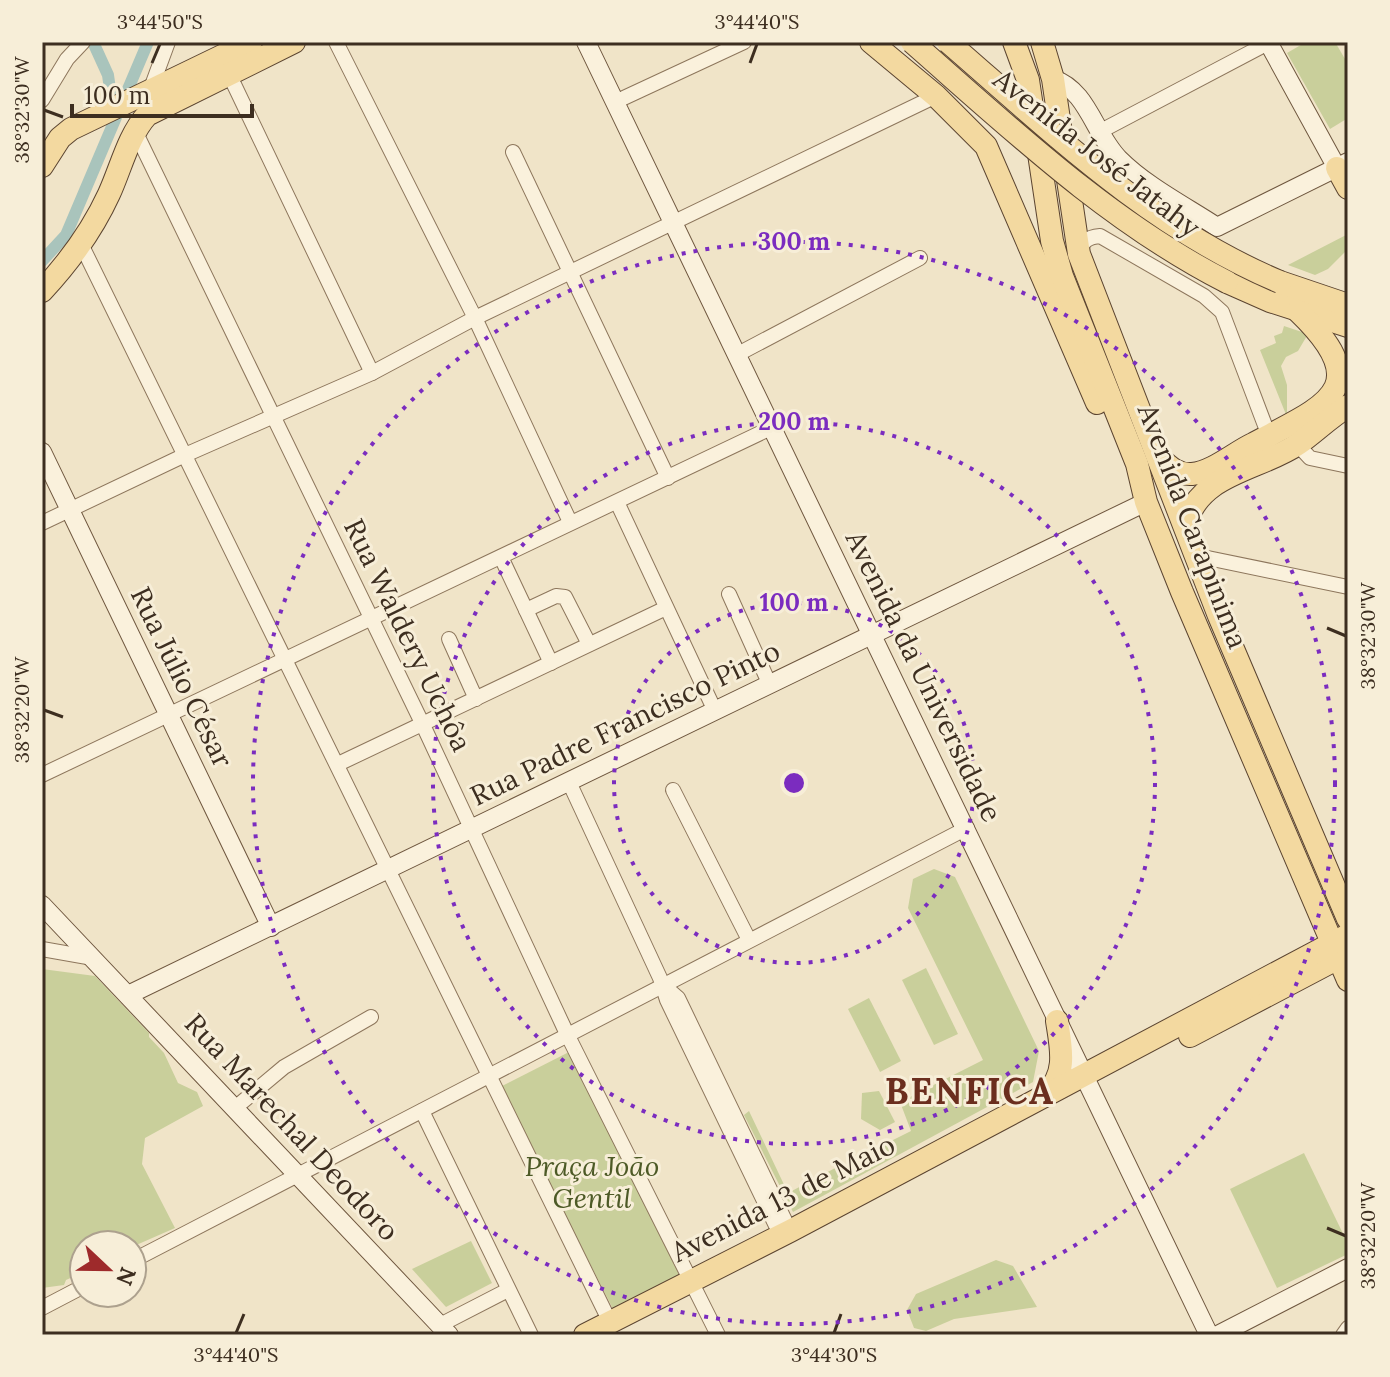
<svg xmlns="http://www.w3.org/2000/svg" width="1390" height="1377" viewBox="0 0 1390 1377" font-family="Lora,serif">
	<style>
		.green { fill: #c9cf9b }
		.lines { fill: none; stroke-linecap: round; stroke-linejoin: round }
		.canal { stroke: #a9c4bc; stroke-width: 12 }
		.street-casing { stroke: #8d765c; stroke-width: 16 }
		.secondary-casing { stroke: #6f573f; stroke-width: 20 }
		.primary-casing { stroke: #5b4430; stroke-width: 24 }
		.street { stroke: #faf1dc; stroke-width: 14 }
		.secondary { stroke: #faf1dc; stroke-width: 18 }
		.primary { stroke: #f3d9a0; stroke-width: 22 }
		.primary-bridge-casing { stroke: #5b4430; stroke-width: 24; stroke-linecap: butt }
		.primary-bridge { stroke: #f3d9a0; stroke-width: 22 }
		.ticks { fill: none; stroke: #3d2e20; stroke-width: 3 }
		.ring { fill: none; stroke: #7b2cbf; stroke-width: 4; stroke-dasharray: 4 8 }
		.labels { text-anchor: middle; stroke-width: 6; stroke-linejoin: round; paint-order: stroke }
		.street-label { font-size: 28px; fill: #3d2e20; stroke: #f7eed8 }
		.park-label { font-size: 28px; font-style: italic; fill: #4d5a26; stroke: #f7eed8 }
		.district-label { font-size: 36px; font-weight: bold; letter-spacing: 2px; fill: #6b2e1e; stroke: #f7eed8 }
		.centre { fill: #7b2cbf; stroke: #f7eed8; stroke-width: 4 }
		.ring-label { font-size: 24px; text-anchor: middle; font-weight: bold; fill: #7b2cbf; stroke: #f7eed8; stroke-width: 6; stroke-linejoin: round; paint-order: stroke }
		.neatline { fill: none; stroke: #3d2e20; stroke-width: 3 }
		.ticks-label { font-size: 20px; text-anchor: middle; fill: #3d2e20 }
	</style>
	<rect width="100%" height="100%" fill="#f0e4c8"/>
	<!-- green -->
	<g class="green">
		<polygon points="1306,42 1335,42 1348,64 1348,118 1330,129 1287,53"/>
		<polygon points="1348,234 1348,249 1328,269 1315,275 1288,265"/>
		<polygon points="1284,326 1308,334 1298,351 1286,357 1281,366 1287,385 1287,417 1260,350 1276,343 1274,336 1282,333"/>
		<polygon points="934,869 955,877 1039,1051 1033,1082 793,1212 744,1115 749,1111 788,1193 839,1166 848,1174 861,1168 859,1157 911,1131 900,1102 983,1060 908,908 913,879"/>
		<polygon points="926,968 958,1034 934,1045 902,980"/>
		<polygon points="42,969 95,976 149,1033 149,1037 164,1053 178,1083 197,1092 203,1106 145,1138 142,1164 175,1228 134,1246 132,1251 132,1245 84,1245 84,1272 66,1280 64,1285 42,1288"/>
		<polygon points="869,998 901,1061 880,1072 848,1009"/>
		<polygon points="569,1052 683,1276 614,1311 500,1087"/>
		<polygon points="879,1091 895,1122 880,1130 861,1119 862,1093"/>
		<polygon points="1304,1153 1348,1244 1348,1254 1277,1288 1230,1189"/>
		<polygon points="471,1241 492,1283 446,1307 412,1269"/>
		<polygon points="996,1260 1013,1266 1037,1307 954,1319 926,1331 914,1328 907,1310 916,1294"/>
	</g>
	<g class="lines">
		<!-- canal -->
		<g class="canal">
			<polyline points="93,42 108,75 113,111"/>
			<polyline points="42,261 66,235 148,42"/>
		</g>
		<!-- street casing -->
		<g class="street-casing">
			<g id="street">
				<polyline points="336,42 475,318 570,522"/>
				<polyline points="229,74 372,373"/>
				<polyline points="150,91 168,42"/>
				<polyline points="42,100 67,59 83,42"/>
				<polyline points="615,102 744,42"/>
				<polyline points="135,131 423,725 567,1034 718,1335"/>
				<polyline points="1099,132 1270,42"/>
				<polyline points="513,152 668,478"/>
				<polyline points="82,246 610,1322"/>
				<path d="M1079,254C1082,242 1087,237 1100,236L1204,296L1222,312L1269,436"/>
				<polyline points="738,354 920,258"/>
				<polyline points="1297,444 1310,458 1348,466"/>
				<polyline points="617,502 715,711"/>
				<polyline points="42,523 185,455 372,373 475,318 936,96"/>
				<polyline points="1198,556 1348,587"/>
				<polyline points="501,557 551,663"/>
				<polyline points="729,594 769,683"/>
				<polyline points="526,610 556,596 565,597 589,644"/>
				<polyline points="449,639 476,699"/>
				<polyline points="338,764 666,608"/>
				<polyline points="42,775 773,427"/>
				<polyline points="569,782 660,978 667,1000 781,1236"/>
				<polyline points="673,790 749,940"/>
				<polyline points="42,949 93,958"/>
				<polyline points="663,985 678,998 790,1231"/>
				<polyline points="235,1108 284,1067 371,1017"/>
				<polyline points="422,1111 531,1335"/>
				<polyline points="132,1261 967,828"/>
				<polyline points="42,1308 84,1286"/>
				<polyline points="440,1325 508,1290"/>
				<polyline points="1343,1335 1348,1328"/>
			</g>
		</g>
		<!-- secondary casing -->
		<g class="secondary-casing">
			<g id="secondary">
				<polyline points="586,42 1209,1335"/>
				<polyline points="1268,42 1337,168"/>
				<path d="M1053,79C1088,90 1094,134 1119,159C1146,186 1185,206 1217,227L1348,162"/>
				<polyline points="42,452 271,927"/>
				<polyline points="42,905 449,1335"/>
				<polyline points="128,995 1146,502"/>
				<polyline points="1218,1335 1348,1268"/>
			</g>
		</g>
		<!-- primary casing -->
		<g class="primary-casing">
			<g id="primary">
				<polyline points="871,42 936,96 986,146 1097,403"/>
				<polyline points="1014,42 1028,80 1052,241 1062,276 1137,464 1146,502 1182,592 1348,980"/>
				<polyline points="1042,42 1053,79 1079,254 1219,616 1348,919"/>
				<polyline points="42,166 60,138 71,129 251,42"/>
				<polyline points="1337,168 1348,188"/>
				<polyline points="1227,282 1270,301 1348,326"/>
				<polyline points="1280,282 1348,305"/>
				<path d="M42,291C70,261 92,231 109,194C121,168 128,136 147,115L294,42"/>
				<path d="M1160,458C1169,467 1178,475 1192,474C1213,472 1234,453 1253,444C1324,406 1379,389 1298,311"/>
				<path d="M1186,524C1199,473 1260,470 1298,444C1315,432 1330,417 1348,406"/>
				<polyline points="1190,1036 1348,953"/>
				<path d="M1045,1094C1068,1075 1061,1047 1057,1021"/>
				<polyline points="585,1335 790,1231 1348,935"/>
			</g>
		</g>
		<!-- street -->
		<use href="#street" class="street"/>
		<!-- secondary -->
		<use href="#secondary" class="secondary"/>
		<!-- primary -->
		<use href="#primary" class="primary"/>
		<!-- primary-bridge casing -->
		<g class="primary-bridge-casing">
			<g id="primary-bridge">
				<path d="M912,42C1010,128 1109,222 1227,282"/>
				<path d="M948,42C1052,132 1151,228 1280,282"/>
			</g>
		</g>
		<!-- primary-bridge -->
		<use href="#primary-bridge" class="primary-bridge"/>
	</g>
	<!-- ticks -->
	<path class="ticks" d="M152,63L160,44M750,63L757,44M44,110L63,117M1327,628L1346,636M44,710L63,717M1327,1228L1346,1236M236,1333L244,1314M834,1333L841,1314"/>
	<!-- distance rings -->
	<g class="ring">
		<circle cx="794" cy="783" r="180"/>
		<circle cx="794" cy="783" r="361"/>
		<circle cx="794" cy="783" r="541"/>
	</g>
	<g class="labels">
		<!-- street labels -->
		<g class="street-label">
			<text transform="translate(1097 153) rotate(38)" y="10">Avenida José Jatahy</text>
			<text transform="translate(1193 526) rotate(69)" y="10">Avenida Carapinima</text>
			<text transform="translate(408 635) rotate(64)" y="10">Rua Waldery Uchôa</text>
			<text transform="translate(924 676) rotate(64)" y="10">Avenida da Universidade</text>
			<text transform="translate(182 677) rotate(64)" y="10">Rua Júlio César</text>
			<text transform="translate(625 723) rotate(-26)" y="10">Rua Padre Francisco Pinto</text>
			<text transform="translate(292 1127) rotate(47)" y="10">Rua Marechal Deodoro</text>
			<text transform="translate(783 1198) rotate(-27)" y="10">Avenida 13 de Maio</text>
		</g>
		<!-- park labels -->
		<g class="park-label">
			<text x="592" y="1176">Praça João<tspan x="592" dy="32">Gentil</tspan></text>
		</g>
		<!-- district labels -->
		<g class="district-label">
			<text x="970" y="1104">BENFICA</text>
		</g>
	</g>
	<circle cx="794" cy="783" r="12" class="centre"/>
	<g class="ring-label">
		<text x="794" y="250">300 m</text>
		<text x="794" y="430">200 m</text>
		<text x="794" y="611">100 m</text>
	</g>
	<!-- border -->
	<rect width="1390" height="1377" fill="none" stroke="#f7eed8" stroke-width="88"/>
	<!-- north arrow -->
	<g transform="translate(108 1269) rotate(112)"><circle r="38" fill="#f7eed8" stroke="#ada18e" stroke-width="2"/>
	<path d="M0-6L14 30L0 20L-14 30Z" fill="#9e2a2b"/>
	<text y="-12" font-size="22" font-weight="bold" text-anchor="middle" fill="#3d2e20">N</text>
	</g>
	<!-- scale -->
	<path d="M72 104v12h180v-12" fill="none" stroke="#3d2e20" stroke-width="4"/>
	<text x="84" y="104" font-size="24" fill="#3d2e20" stroke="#f7eed8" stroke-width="6" paint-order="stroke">100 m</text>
	<rect x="44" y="44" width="1302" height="1289" class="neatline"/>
	<g class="ticks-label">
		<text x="160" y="29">3°44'50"S</text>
		<text x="757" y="29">3°44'40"S</text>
		<text transform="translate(22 110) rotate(-90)" y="7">38°32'30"W</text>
		<text transform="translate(1368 636) rotate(-90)" y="7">38°32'30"W</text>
		<text transform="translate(22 710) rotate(-90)" y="7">38°32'20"W</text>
		<text transform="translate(1368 1236) rotate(-90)" y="7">38°32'20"W</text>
		<text x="236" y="1362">3°44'40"S</text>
		<text x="834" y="1362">3°44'30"S</text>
	</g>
</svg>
